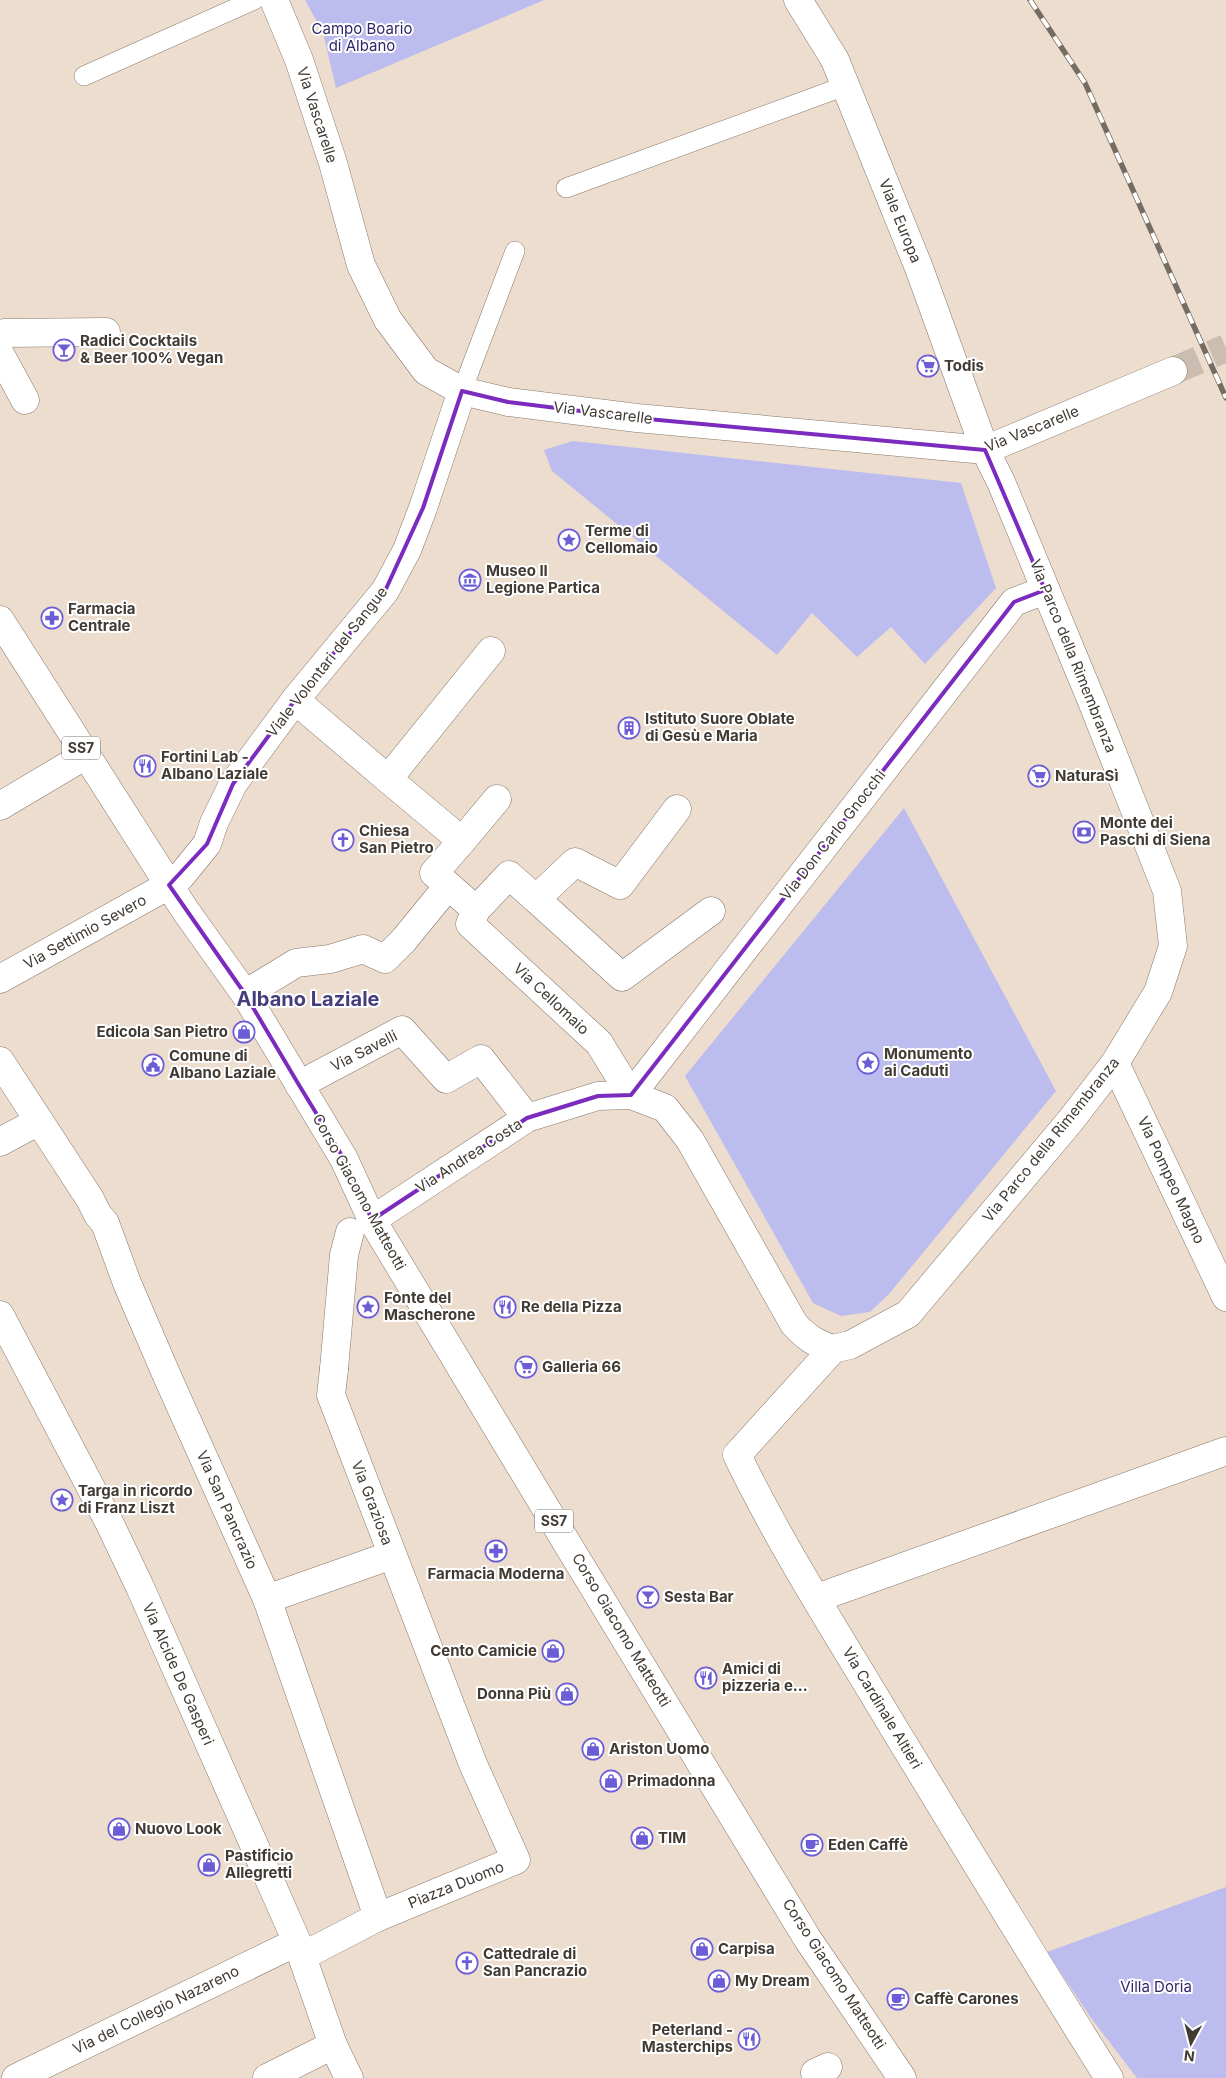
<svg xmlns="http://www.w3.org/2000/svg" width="1226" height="2078" viewBox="0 0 1226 2078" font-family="Inter,sans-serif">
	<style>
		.green { fill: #bcbcef }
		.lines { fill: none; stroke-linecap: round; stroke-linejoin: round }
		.tertiary-tunnel { stroke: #cbbdaf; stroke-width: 28; stroke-dasharray: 28 14; stroke-linecap: butt }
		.service-casing { stroke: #87786b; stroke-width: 20 }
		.pedestrian-casing { stroke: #87786b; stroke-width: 29 }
		.minor-casing { stroke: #87786b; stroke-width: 29 }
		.tertiary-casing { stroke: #87786b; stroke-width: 29 }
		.primary-casing { stroke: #87786b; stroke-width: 29 }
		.service { stroke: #fff; stroke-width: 19 }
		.pedestrian { stroke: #fff; stroke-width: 28 }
		.minor { stroke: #fff; stroke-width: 28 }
		.tertiary { stroke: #fff; stroke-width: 28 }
		.primary { stroke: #fff; stroke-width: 28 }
		.rail-casing { stroke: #756c62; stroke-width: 5.5 }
		.rail { stroke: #fff; stroke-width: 4; stroke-dasharray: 11; stroke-linecap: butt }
		.marked { fill: none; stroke: #7b2cbf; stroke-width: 4; stroke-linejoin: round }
		.labels { text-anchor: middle; stroke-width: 4; stroke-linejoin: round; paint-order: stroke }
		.shield { fill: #fff; stroke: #7a7671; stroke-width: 1 }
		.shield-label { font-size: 14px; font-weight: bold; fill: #413b34 }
		.park-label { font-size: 15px; fill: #2f2767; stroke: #fff }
		.street-label { font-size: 15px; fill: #413b34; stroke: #fff }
		.poi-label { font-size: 15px; font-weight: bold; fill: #413b34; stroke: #fff; text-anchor: start }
		.district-label { font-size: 20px; font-weight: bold; fill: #433e7b; stroke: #fff }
	</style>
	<rect width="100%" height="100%" fill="#edddce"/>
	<!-- green -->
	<g class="green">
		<polygon points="305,0 544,0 336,88 323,33"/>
		<polygon points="573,441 961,483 996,588 925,664 891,627 857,657 812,613 777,655 552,471 544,450"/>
		<polygon points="904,808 1056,1091 889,1294 870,1312 841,1316 813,1303 685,1076"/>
		<polygon points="1226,1887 1226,2078 1137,2078 1091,2018 1047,1952"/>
	</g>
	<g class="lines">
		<!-- tertiary-tunnel -->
		<polyline class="tertiary-tunnel" points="1173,371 1226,348"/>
		<!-- service casing -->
		<g class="service-casing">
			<g id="service">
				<polyline points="84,76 254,0"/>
				<polyline points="566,188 845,86"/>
				<polyline points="462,391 515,251"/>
			</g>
		</g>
		<!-- pedestrian casing -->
		<g class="pedestrian-casing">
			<g id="pedestrian">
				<polyline points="0,354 25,400"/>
				<polyline points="462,841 497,799"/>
				<polyline points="536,899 622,977 711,911"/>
				<polyline points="476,910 470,924 599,1043 631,1095"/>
				<polyline points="245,994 296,963 330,959 363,949 385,959 403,941"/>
				<polyline points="334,1369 344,1255 350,1232"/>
				<polyline points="815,2073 828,2067"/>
			</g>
		</g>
		<!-- minor casing -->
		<g class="minor-casing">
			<g id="minor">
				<polyline points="798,0 835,60 919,268 985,450"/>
				<polyline points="4,333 106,332"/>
				<polyline points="295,700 388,779 491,651"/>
				<polyline points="388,779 462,841 434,873 476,910 509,875 536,899 575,862 620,885 677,809"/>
				<polyline points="0,806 86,755"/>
				<polyline points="403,941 448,886"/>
				<polyline points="0,979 169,885 181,876 207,844 214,823 233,784 295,700 385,591 407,550 423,508 462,391"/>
				<polyline points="0,1061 90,1199 98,1215 105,1223 127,1283 167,1376 267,1599 378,1917"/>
				<polyline points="1115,1063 1226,1297"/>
				<polyline points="299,1085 402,1030 446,1079 481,1059 527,1118"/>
				<polyline points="631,1095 1014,602 1045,590"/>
				<polyline points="0,1142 39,1121"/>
				<path d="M372,1220L527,1118L598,1096L631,1095L665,1108L690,1140L794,1324C806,1337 816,1344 833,1349"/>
				<polyline points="817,1598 1226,1451"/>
				<polyline points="267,1599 392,1555"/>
				<polyline points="303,1956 378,1917 516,1860 473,1764 331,1395 334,1369"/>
				<polyline points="16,2078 297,1942"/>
			</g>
		</g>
		<!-- tertiary casing -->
		<g class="tertiary-casing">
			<g id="tertiary">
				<polyline points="985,450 1173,371"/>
				<polyline points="0,1315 109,1522 140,1587 297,1942 333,2045 349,2078"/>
				<polyline points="267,2078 333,2045"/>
			</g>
		</g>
		<!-- primary casing -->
		<g class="primary-casing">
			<g id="primary">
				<path d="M274,0L299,60L333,163L361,265L388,320L426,371L462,391L508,402L637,418L985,450L1001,482L1091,699L1167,891L1173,946L1158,992L1115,1063L1071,1120L908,1314L850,1345L833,1349L737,1455C781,1546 837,1633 889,1720C962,1840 1034,1959 1109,2078"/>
				<polyline points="0,620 185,910 245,994 344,1159 372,1220 565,1540 807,1938 902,2078"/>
			</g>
		</g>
		<!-- service -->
		<use href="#service" class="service"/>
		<!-- pedestrian -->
		<use href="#pedestrian" class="pedestrian"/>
		<!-- minor -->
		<use href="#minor" class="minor"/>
		<!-- tertiary -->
		<use href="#tertiary" class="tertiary"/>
		<!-- primary -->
		<use href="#primary" class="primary"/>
		<!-- rail casing -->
		<g class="rail-casing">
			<polyline id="rail" points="1030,0 1085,83 1226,398"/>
		</g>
		<!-- rail -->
		<use href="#rail" class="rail"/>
	</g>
	<!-- marked area -->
	<path class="marked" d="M462,391L508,402L637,418L985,450L1045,590L1014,602L631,1095L598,1096L527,1118L372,1220L344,1159L299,1085L245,994L169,885L207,844L233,784L295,700L385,591L423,508Z"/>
	<!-- icons -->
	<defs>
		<g id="bar-ring" transform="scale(1.125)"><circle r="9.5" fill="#fff" stroke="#6c5dd7" stroke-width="1.5"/><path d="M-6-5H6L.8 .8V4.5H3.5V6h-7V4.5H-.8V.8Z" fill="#6c5dd7"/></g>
		<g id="supermarket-ring" transform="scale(1.125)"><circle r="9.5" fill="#fff" stroke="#6c5dd7" stroke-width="1.5"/><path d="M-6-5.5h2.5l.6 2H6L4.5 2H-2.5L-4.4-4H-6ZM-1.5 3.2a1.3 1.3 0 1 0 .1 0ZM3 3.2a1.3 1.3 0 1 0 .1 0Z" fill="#6c5dd7"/></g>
		<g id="sight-ring" transform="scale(1.125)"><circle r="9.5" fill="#fff" stroke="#6c5dd7" stroke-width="1.5"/><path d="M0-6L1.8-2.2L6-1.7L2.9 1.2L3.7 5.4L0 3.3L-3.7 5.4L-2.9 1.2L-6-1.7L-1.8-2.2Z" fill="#6c5dd7"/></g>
		<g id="museum-ring" transform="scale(1.125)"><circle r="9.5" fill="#fff" stroke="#6c5dd7" stroke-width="1.5"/><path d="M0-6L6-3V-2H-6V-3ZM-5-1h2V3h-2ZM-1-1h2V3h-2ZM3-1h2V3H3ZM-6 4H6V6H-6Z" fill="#6c5dd7"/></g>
		<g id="pharmacy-ring" transform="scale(1.125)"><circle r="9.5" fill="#fff" stroke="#6c5dd7" stroke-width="1.5"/><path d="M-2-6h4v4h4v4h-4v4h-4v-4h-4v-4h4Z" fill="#6c5dd7"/></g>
		<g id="building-ring" transform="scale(1.125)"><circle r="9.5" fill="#fff" stroke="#6c5dd7" stroke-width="1.5"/><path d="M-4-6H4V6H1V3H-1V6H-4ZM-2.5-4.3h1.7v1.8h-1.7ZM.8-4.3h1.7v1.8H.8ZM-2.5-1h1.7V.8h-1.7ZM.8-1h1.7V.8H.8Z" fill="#6c5dd7"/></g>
		<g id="restaurant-ring" transform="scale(1.125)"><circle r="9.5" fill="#fff" stroke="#6c5dd7" stroke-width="1.5"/><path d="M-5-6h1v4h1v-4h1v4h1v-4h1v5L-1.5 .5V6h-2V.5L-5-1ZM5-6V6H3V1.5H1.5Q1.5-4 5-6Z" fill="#6c5dd7"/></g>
		<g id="bank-ring" transform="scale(1.125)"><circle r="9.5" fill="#fff" stroke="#6c5dd7" stroke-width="1.5"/><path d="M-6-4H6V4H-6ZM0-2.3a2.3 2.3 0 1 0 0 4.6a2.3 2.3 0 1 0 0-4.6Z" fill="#6c5dd7"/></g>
		<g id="church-ring" transform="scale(1.125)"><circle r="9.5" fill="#fff" stroke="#6c5dd7" stroke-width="1.5"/><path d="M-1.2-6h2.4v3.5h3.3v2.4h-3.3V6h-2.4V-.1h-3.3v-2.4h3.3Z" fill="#6c5dd7"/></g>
		<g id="shop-ring" transform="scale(1.125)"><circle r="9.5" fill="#fff" stroke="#6c5dd7" stroke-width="1.5"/><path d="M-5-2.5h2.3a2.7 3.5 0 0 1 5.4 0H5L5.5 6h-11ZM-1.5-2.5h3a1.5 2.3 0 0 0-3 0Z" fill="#6c5dd7"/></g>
		<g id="civic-ring" transform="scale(1.125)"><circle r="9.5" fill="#fff" stroke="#6c5dd7" stroke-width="1.5"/><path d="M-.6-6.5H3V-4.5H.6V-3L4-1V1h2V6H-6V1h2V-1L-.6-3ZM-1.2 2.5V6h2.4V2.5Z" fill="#6c5dd7"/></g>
		<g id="cafe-ring" transform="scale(1.125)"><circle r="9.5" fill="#fff" stroke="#6c5dd7" stroke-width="1.5"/><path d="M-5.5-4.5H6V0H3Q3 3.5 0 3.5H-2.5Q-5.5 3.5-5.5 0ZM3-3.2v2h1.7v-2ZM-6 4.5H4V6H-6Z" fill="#6c5dd7"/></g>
	</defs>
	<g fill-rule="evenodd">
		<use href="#bar-ring" x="64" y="350"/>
		<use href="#supermarket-ring" x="928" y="366"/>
		<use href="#sight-ring" x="569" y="540"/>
		<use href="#museum-ring" x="470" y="580"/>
		<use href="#pharmacy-ring" x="52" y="618"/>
		<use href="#building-ring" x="629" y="728"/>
		<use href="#restaurant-ring" x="145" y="766"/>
		<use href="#supermarket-ring" x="1039" y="776"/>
		<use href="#bank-ring" x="1084" y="832"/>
		<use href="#church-ring" x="343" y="840"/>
		<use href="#shop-ring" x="244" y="1032"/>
		<use href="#sight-ring" x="868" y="1063"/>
		<use href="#civic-ring" x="153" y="1065"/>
		<use href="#sight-ring" x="368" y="1307"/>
		<use href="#restaurant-ring" x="505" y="1307"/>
		<use href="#supermarket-ring" x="526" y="1367"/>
		<use href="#sight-ring" x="62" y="1500"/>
		<use href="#pharmacy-ring" x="496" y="1551"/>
		<use href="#bar-ring" x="648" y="1597"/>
		<use href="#shop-ring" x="553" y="1651"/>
		<use href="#restaurant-ring" x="706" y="1678"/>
		<use href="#shop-ring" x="567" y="1694"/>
		<use href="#shop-ring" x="593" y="1749"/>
		<use href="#shop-ring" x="611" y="1781"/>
		<use href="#shop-ring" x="119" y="1829"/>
		<use href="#shop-ring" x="642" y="1838"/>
		<use href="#cafe-ring" x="812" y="1845"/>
		<use href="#shop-ring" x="209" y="1865"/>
		<use href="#shop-ring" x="702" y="1949"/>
		<use href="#church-ring" x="467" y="1963"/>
		<use href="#shop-ring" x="719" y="1981"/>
		<use href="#cafe-ring" x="898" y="1999"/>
		<use href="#restaurant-ring" x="749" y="2039"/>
	</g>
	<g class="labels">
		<!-- shield labels -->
		<g class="shield">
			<rect x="62" y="736.5" width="38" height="23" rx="4"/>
			<rect x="535" y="1509.5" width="38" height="23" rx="4"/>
		</g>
		<g class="shield-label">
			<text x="81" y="753">SS7</text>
			<text x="554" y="1526">SS7</text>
		</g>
		<!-- park labels -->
		<g class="park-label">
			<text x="362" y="34">Campo Boario<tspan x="362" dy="17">di Albano</tspan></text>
			<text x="1156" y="1992">Villa Doria</text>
		</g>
		<!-- street labels -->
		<g class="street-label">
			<text transform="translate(317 115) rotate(72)" y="5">Via Vascarelle</text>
			<text transform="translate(900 221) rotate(68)" y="5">Viale Europa</text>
			<text transform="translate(603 413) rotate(7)" y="5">Via Vascarelle</text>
			<text transform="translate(1032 429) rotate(-22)" y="5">Via Vascarelle</text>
			<text transform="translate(1073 656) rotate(68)" y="5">Via Parco della Rimembranza</text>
			<text transform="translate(327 662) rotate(-52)" y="5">Viale Volontari del Sangue</text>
			<text transform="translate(833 835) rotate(-52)" y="5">Via Don Carlo Gnocchi</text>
			<text transform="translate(85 932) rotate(-29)" y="5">Via Settimio Severo</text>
			<text transform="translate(551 999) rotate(43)" y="5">Via Cellomaio</text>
			<text transform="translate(364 1051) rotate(-27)" y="5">Via Savelli</text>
			<text transform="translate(1051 1140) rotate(-51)" y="5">Via Parco della Rimembranza</text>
			<text transform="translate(469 1156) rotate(-33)" y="5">Via Andrea Costa</text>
			<text transform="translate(1171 1180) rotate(65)" y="5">Via Pompeo Magno</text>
			<text transform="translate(359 1192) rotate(61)" y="5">Corso Giacomo Matteotti</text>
			<text transform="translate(372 1503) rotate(69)" y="5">Via Graziosa</text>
			<text transform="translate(227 1510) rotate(66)" y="5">Via San Pancrazio</text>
			<text transform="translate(621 1630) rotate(59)" y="5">Corso Giacomo Matteotti</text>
			<text transform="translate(178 1674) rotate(66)" y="5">Via Alcide De Gasperi</text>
			<text transform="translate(882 1708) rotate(59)" y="5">Via Cardinale Altieri</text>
			<text transform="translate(456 1885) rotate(-22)" y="5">Piazza Duomo</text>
			<text transform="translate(834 1974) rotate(57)" y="5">Corso Giacomo Matteotti</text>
			<text transform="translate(156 2010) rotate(-26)" y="5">Via del Collegio Nazareno</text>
		</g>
		<!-- poi labels -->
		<g class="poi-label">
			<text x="80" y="346">Radici Cocktails<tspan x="80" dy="17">&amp; Beer 100% Vegan</tspan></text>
			<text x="944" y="371">Todis</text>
			<text x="585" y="536">Terme di<tspan x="585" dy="17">Cellomaio</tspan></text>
			<text x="486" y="576">Museo II<tspan x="486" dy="17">Legione Partica</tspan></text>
			<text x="68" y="614">Farmacia<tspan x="68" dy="17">Centrale</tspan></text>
			<text x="645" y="724">Istituto Suore Oblate<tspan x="645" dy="17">di Gesù e Maria</tspan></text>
			<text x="161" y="762">Fortini Lab -<tspan x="161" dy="17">Albano Laziale</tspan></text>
			<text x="1055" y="781">NaturaSì</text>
			<text x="1100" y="828">Monte dei<tspan x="1100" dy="17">Paschi di Siena</tspan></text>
			<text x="359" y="836">Chiesa<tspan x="359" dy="17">San Pietro</tspan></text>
			<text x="228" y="1037" text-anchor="end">Edicola San Pietro</text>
			<text x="884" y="1059">Monumento<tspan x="884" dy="17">ai Caduti</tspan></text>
			<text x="169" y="1061">Comune di<tspan x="169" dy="17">Albano Laziale</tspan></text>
			<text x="384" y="1303">Fonte del<tspan x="384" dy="17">Mascherone</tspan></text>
			<text x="521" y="1312">Re della Pizza</text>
			<text x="542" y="1372">Galleria 66</text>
			<text x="78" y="1496">Targa in ricordo<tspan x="78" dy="17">di Franz Liszt</tspan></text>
			<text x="496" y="1579" text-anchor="middle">Farmacia Moderna</text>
			<text x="664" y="1602">Sesta Bar</text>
			<text x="537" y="1656" text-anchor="end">Cento Camicie</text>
			<text x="722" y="1674">Amici di<tspan x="722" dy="17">pizzeria e...</tspan></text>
			<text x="551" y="1699" text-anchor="end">Donna Più</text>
			<text x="609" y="1754">Ariston Uomo</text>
			<text x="627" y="1786">Primadonna</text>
			<text x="135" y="1834">Nuovo Look</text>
			<text x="658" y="1843">TIM</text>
			<text x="828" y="1850">Eden Caffè</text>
			<text x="225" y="1861">Pastificio<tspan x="225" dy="17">Allegretti</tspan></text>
			<text x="718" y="1954">Carpisa</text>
			<text x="483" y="1959">Cattedrale di<tspan x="483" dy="17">San Pancrazio</tspan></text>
			<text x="735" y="1986">My Dream</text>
			<text x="914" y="2004">Caffè Carones</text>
			<text x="733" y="2035" text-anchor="end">Peterland -<tspan x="733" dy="17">Masterchips</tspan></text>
		</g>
		<!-- district labels -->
		<g class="district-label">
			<text x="308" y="1006">Albano Laziale</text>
		</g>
	</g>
	<!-- north arrow -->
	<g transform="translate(1191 2043) rotate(187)" stroke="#ffffff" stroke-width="4" paint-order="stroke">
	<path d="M0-4L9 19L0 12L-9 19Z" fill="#413b34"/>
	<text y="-8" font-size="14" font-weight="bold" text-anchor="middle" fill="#413b34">N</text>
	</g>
</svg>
